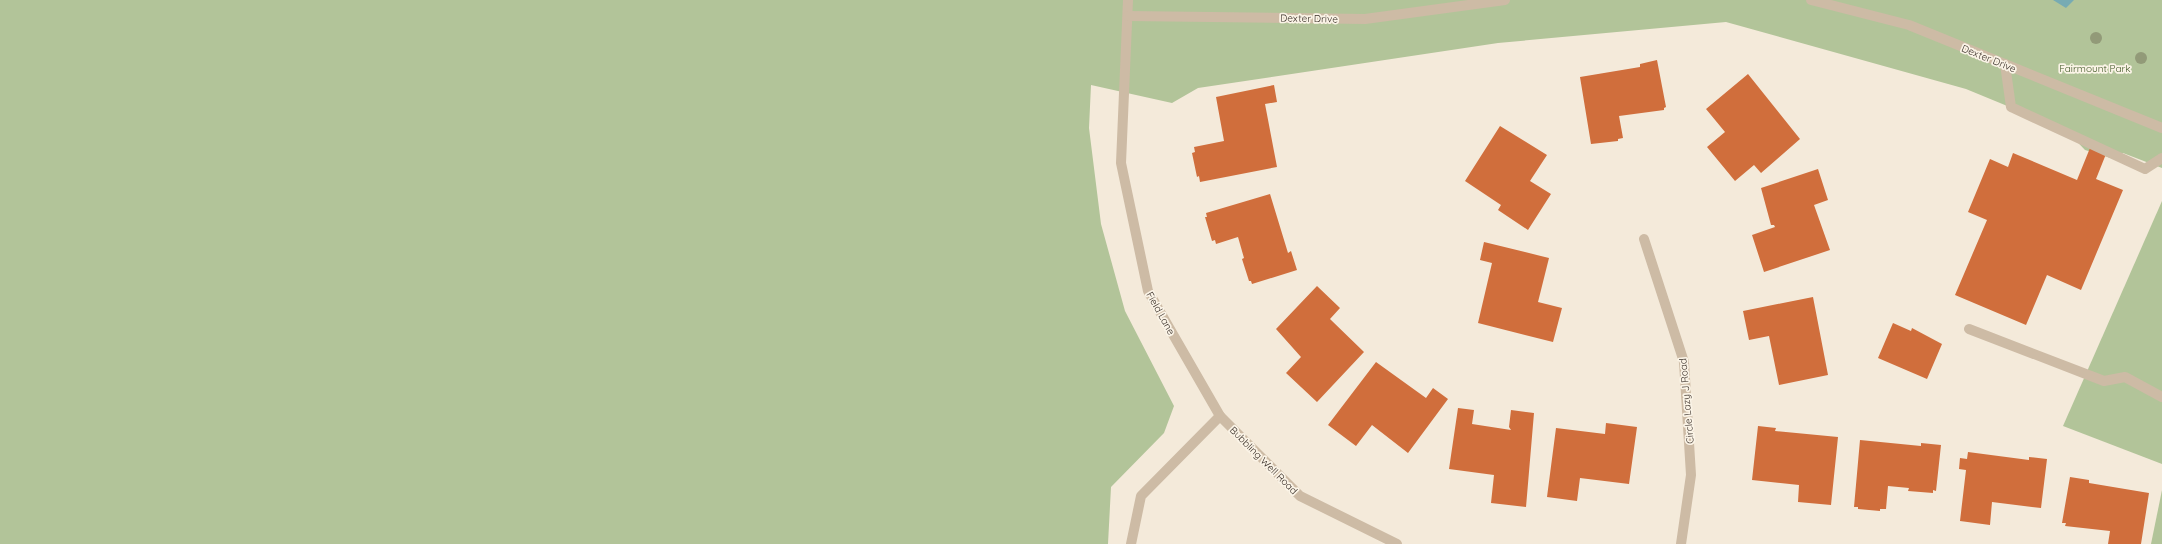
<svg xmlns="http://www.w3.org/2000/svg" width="2162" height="544" viewBox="0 0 2162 544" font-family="Quicksand,sans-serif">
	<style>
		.green { fill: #b2c499 }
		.water { fill: #77abb3 }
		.building { fill: #d06e3c }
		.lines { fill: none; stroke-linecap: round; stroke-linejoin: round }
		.lane { stroke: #cdbba5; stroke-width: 10 }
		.street { stroke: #cdbba5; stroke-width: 10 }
		.tree { fill: #929a78 }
		.labels { text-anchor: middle; stroke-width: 3.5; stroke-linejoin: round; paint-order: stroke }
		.street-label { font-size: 10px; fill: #382e27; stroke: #fbf4e7 }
		.park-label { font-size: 10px; fill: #425928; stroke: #fbf4e7 }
	</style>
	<rect width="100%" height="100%" fill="#f4eada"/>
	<!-- green -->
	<g class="green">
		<polygon points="0,0 2162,0 2162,168 2123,153 2114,159 2085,150 2066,130 1966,89 1726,22 1498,43 1198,88 1172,103 1091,85 1089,128 1101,224 1125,311 1174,406 1164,433 1111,487 1108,544 0,544"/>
		<polygon points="2162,201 2162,464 2063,426"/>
		<polygon points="2162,490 2162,544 2151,544"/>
	</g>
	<!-- water -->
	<polygon class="water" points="2053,0 2074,0 2066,8"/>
	<!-- building -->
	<g class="building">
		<polygon points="1657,60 1666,107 1664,108 1664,110 1619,116 1623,138 1618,139 1618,141 1591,144 1580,77 1640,67 1640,64"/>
		<polygon points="1748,74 1800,139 1761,173 1754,165 1735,181 1707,147 1725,132 1706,109"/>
		<polygon points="1274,85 1277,102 1265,104 1277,167 1200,182 1199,176 1197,177 1192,153 1195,152 1194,147 1224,141 1216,97"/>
		<polygon points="1500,126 1547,155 1530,181 1551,194 1528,230 1498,210 1501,205 1465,181"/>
		<polygon points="2090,148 2106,154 2096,179 2123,190 2081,290 2047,275 2026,325 1955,295 1987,220 1968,212 1990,159 2008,167 2013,153 2077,180"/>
		<polygon points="1818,169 1828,200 1814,205 1830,250 1764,272 1752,235 1775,227 1774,225 1771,225 1761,188"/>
		<polygon points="1270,194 1288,253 1291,251 1297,270 1252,284 1251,281 1249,281 1242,259 1244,258 1238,237 1216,244 1215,240 1212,241 1205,217 1207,217 1206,213"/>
		<polygon points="1484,242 1549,258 1538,302 1562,308 1553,342 1478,323 1492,263 1480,260"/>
		<polygon points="1317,286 1340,308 1330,319 1364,352 1317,402 1286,373 1301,357 1276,329"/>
		<polygon points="1813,297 1828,375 1779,385 1769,336 1749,340 1743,311"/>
		<polygon points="1893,323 1911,331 1912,328 1942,344 1927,379 1878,358"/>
		<polygon points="1376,362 1426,398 1433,388 1448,399 1408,453 1372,425 1356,446 1328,425"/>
		<polygon points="1458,408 1474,410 1472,424 1511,430 1509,427 1511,410 1534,413 1526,507 1491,503 1494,475 1449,469"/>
		<polygon points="1606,423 1637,427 1629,484 1580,478 1577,501 1547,497 1556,428 1605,434"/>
		<polygon points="1758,426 1776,428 1775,431 1838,437 1831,505 1798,502 1799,485 1752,480"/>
		<polygon points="1860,440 1921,446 1921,443 1941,445 1936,491 1933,490 1933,493 1908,491 1909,488 1888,486 1886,509 1880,509 1880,511 1858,509 1858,507 1854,507"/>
		<polygon points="1968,452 2029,460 2029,457 2047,459 2041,508 1992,502 1990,525 1960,521 1966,470 1959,469 1960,458 1967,459"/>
		<polygon points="2070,477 2089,480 2089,483 2149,493 2141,544 2108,544 2110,531 2065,526 2066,523 2062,523"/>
	</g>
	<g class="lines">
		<!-- lane -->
		<g class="lane">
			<polyline points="2005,64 2011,107 2145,169 2162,158"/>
			<polyline points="1969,329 2104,381 2125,377 2162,397"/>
		</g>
		<!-- street -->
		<g class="street">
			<polyline points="1128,0 1121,163 1148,291 1220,416 1141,496 1131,544"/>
			<polyline points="1811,0 1909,25 2162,128"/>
			<polyline points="1128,16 1365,19 1505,0"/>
			<polyline points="1644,239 1684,362 1691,475 1681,544"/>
			<polyline points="1220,416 1300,496 1397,544"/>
		</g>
	</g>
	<!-- trees -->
	<g class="tree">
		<circle cx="2096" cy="38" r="6"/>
		<circle cx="2141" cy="58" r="6"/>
	</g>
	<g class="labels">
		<!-- street labels -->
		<g class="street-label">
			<text transform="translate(1309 18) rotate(1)" y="4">Dexter Drive</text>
			<text transform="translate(1989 58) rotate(22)" y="4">Dexter Drive</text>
			<text transform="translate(1161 313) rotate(61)" y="4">Field Lane</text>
			<text transform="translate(1686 401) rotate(-95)" y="4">Circle Lazy J Road</text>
			<text transform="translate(1264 460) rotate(45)" y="4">Bubbling Well Road</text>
		</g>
		<!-- park labels -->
		<g class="park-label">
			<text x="2095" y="72">Fairmount Park</text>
		</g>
	</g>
</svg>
